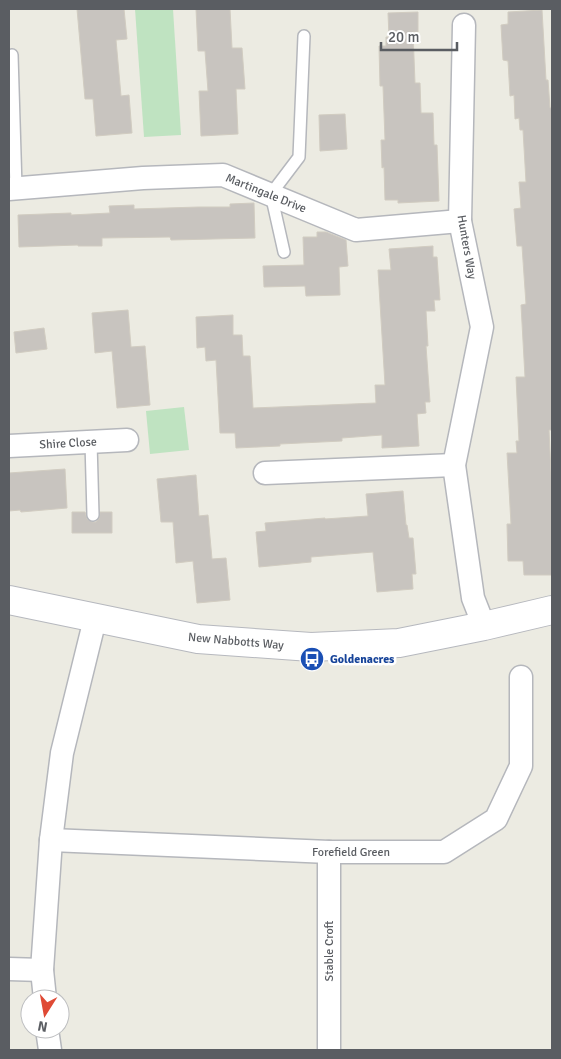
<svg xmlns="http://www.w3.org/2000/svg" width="561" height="1059" viewBox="0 0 561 1059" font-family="Signika,sans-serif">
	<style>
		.green { fill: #bfe3c1 }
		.building { fill: #c8c4bf; stroke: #d1ccc1 }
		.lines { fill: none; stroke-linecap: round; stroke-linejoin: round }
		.lane-casing { stroke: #b5b7bc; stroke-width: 14 }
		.street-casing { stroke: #b5b7bc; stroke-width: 25 }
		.secondary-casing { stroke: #b6b8be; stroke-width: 30 }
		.lane { stroke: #fff; stroke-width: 11 }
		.street { stroke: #fff; stroke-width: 22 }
		.secondary { stroke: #fff; stroke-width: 28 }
		.labels { text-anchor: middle; stroke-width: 5; stroke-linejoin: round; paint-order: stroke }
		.street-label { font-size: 12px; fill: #5a5d62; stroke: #fff }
		.transit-label { font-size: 12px; font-weight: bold; fill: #164399; stroke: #fff; text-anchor: start }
	</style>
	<rect width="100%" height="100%" fill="#ecebe2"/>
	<!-- green -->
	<g class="green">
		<polygon points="135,9 173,9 181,135 144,137"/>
		<polygon points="184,407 189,450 150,454 146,411"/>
	</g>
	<!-- building -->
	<g class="building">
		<polygon points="77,9 124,9 127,39 116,40 121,96 129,95 132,133 96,136 93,99 85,99"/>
		<polygon points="196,9 230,9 232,48 242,48 245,89 236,89 238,134 201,136 199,91 208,91 205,51 198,51"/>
		<polygon points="542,10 546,80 548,80 550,108 552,108 552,430 549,430 552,493 552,575 524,575 523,561 508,561 507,524 511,524 507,453 517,453 516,441 519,441 516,377 525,377 521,305 526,304 522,246 517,246 514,209 521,208 519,182 526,182 523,130 520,130 519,118 515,119 514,95 510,96 508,61 503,60 501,25 508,24 508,12"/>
		<polygon points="418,12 418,32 413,32 415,83 420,83 421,113 433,113 434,145 437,145 439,201 398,203 398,200 385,200 384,167 382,168 381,140 385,140 383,86 380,86 379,46 386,46 386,37 389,37 388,13"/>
		<polygon points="345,114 347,149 320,151 319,115"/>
		<polygon points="254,203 255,238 171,240 170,237 102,238 102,246 78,246 78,245 19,247 18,215 71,213 71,215 110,213 109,206 134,205 134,209 199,207 230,207 230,204"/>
		<polygon points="317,232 326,232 346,240 348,266 339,267 340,295 306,296 305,286 264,287 263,266 304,265 303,237 317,237"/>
		<polygon points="433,246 433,257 437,257 440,300 434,300 435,311 426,311 428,346 426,346 430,402 425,402 426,413 417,414 419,446 382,448 382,435 342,438 342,441 280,444 280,446 236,448 235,433 220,433 216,360 206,361 205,347 197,348 196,317 233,315 233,335 242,335 243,356 250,356 253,408 376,403 375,385 385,385 378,270 391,270 389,249"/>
		<polygon points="128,310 131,347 145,346 150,405 117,408 112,351 95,353 92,313"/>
		<polygon points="44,328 47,349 16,353 14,332"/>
		<polygon points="65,469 67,508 21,512 20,510 9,511 9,473"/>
		<polygon points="196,475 199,516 208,515 212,559 226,558 230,600 197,603 193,561 176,563 173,522 161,522 157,479"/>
		<polygon points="403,491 406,525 407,525 409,538 413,538 416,574 412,574 413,589 377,592 373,552 311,557 311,562 259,567 256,532 266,531 265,523 325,518 325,519 368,516 366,494"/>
		<polygon points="72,512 85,512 87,519 93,522 96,522 99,519 100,512 112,512 112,533 72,533"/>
	</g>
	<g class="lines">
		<!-- lane casing -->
		<g class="lane-casing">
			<g id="lane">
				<polyline points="12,55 16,188"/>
				<polyline points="284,252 271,194 299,157 304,36"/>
				<polyline points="91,442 93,515"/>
			</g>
		</g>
		<!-- street casing -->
		<g class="street-casing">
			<g id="street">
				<polyline points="464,25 460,221 482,327 454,465 473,598 484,626"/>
				<polyline points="9,189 143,178 223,175 356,230 460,221"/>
				<polyline points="9,446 127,440"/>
				<polyline points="265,473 454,465"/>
				<polyline points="51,840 329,852 444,852 496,819 521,766 521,677"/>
				<polyline points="329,852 329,1050"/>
				<polyline points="9,969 42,970"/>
				<polyline points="45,999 42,970 51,840 62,753 95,619"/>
				<polyline points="47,1029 50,1050"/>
			</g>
		</g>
		<!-- secondary casing -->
		<g class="secondary-casing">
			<polyline id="secondary" points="9,600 198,639 311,647 399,643 484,626 552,610"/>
		</g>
		<!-- lane -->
		<use href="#lane" class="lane"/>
		<!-- street -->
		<use href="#street" class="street"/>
		<!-- secondary -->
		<use href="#secondary" class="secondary"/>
	</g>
	<!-- icons -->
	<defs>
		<g id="bus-disc" transform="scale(1.25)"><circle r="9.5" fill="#1a4fb4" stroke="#fff"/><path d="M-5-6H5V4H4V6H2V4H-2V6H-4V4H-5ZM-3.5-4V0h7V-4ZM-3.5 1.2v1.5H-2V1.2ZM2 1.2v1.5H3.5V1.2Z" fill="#fff"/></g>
	</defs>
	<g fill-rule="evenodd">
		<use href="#bus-disc" x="312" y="659"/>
	</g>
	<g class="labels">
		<!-- street labels -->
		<g class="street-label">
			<text transform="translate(266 193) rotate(22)" y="4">Martingale Drive</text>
			<text transform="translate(467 247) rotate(80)" y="4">Hunters Way</text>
			<text transform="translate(68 443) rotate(-3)" y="4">Shire Close</text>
			<text transform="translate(236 641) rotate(5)" y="4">New Nabbotts Way</text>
			<text x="351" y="856">Forefield Green</text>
			<text transform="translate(329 951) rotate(-90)" y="4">Stable Croft</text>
		</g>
		<!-- transit labels -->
		<g class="transit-label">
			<text x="330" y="663">Goldenacres</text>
		</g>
	</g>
	<!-- border -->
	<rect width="561" height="1059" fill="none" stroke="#5a5d62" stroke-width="20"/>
	<!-- north arrow -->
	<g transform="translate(45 1014) rotate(191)"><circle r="24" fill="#ffffff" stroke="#bdbec0"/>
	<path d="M0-4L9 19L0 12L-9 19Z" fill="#df4a35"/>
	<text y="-8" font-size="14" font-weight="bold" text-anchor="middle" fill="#5a5d62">N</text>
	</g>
	<!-- scale -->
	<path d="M381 42v8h76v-8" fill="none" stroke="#5a5d62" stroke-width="2.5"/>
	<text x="388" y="42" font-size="15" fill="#5a5d62" stroke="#ffffff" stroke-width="4" paint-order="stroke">20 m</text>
</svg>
